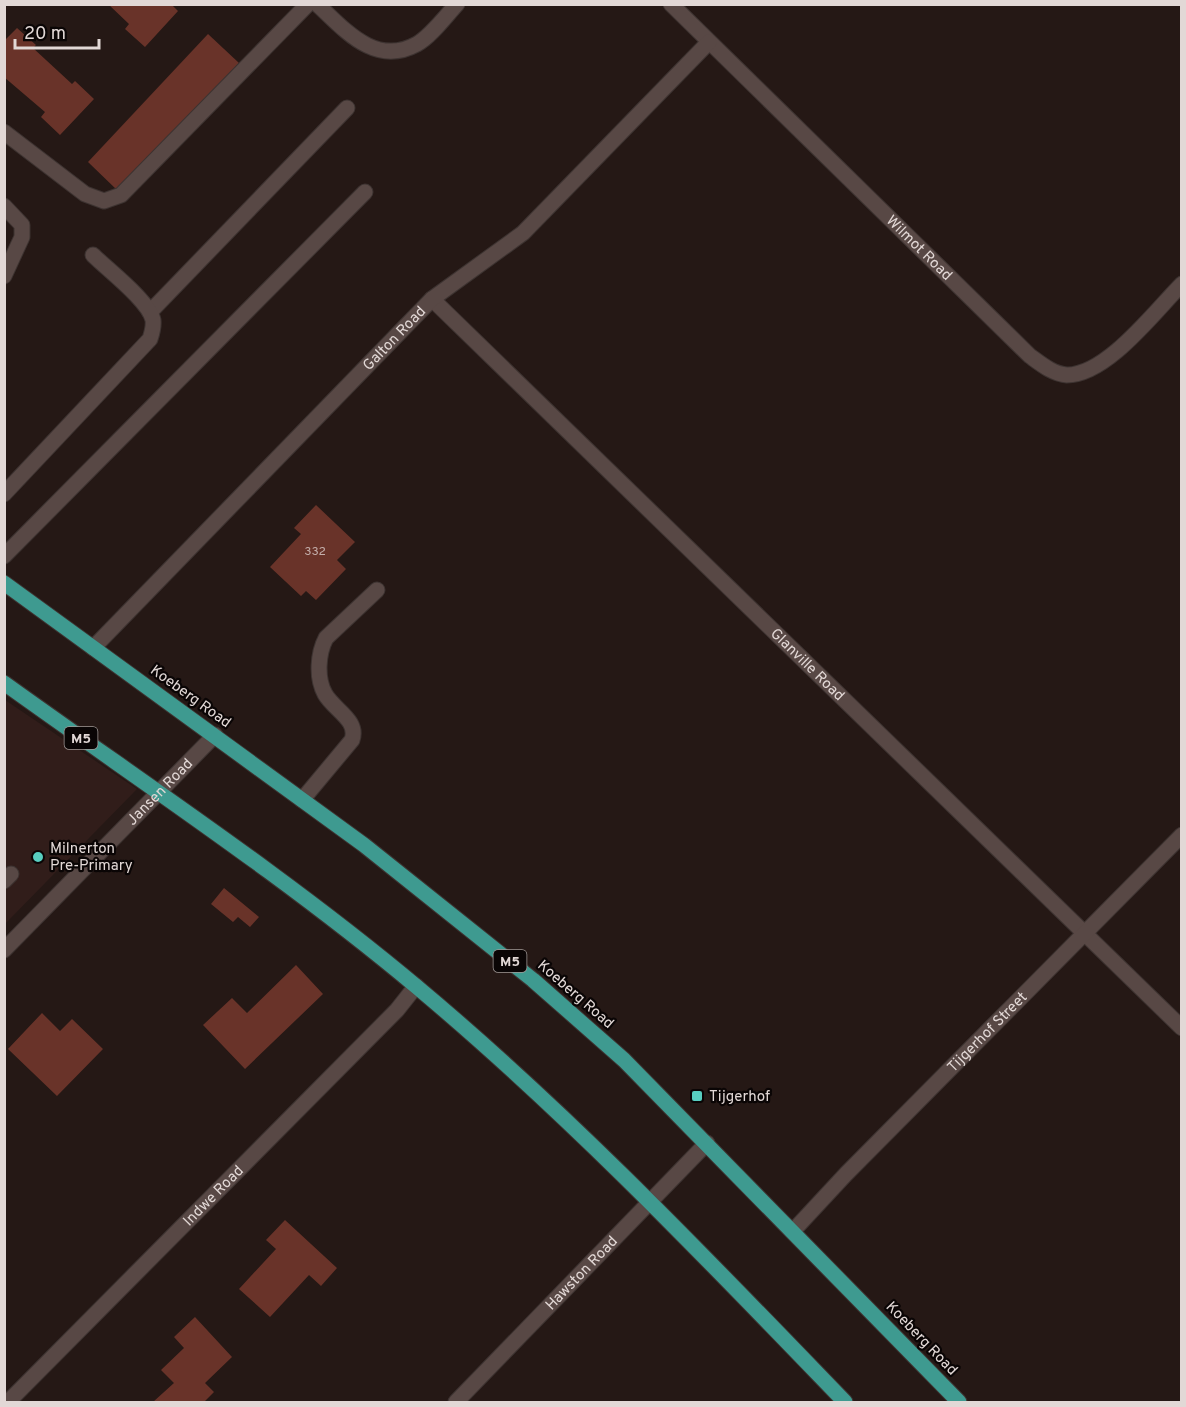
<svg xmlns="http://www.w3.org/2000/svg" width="1186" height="1407" viewBox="0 0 1186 1407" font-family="Overpass,sans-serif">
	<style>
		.built { fill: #311d1a }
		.building { fill: #693329 }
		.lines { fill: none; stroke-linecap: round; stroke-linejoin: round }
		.lane-casing { stroke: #3d3331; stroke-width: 17 }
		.street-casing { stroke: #3d3331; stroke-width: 17 }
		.primary-casing { stroke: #3d3331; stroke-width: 17 }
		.lane { stroke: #584845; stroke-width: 15 }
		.street { stroke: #584845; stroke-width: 15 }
		.primary { stroke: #3e9a90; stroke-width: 15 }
		.poi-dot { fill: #58cec0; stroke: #0a0505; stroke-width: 2 }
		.labels { text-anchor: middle; stroke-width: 4.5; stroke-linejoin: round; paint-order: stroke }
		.number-label { font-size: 12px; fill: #c4afab }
		.shield { fill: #0a0505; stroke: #a19997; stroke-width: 1.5 }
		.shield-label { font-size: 14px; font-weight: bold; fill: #e2d8d6 }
		.street-label { font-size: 15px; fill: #e2d8d6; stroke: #0a0505 }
		.poi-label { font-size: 15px; fill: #e2d8d6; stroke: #0a0505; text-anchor: start }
	</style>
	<rect width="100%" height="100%" fill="#251815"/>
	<!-- built -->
	<polygon class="built" points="5,700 137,789 5,924"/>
	<!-- building -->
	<g class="building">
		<polygon points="108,4 171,4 178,11 145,47 125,29 129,24"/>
		<polygon points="17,28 36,45 33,48 72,84 75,81 94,99 60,135 41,117 45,112 4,77 4,41"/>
		<polygon points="208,34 239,63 117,190 88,162"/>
		<polygon points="316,505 355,542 337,560 346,569 316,600 306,591 301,596 270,567 301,534 294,528"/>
		<polygon points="224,888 259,917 250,927 238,917 233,922 211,904"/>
		<polygon points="296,965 323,994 245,1069 203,1025 232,998 247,1013"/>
		<polygon points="42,1013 60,1031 72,1019 103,1049 57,1096 8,1049"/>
		<polygon points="285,1220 337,1268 321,1286 309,1275 270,1317 239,1289 276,1249 266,1240"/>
		<polygon points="195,1317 232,1357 205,1383 214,1392 204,1402 153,1402 174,1383 161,1370 184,1348 174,1337"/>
	</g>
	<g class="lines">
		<!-- lane casing -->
		<g class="lane-casing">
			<g id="lane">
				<polyline points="4,132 85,194 104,201 121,195 308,4"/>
				<polyline points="4,206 22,225 22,237 4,276"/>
				<polyline points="150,312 347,108"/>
				<path d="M4,494L150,339C152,333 154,327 153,320C149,301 108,270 93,255"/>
				<polyline points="4,556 365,192"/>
				<path d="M302,800L352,740C359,720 334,710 325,694C316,678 318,653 326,638L377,590"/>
				<polyline points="4,881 11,874"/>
			</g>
		</g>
		<!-- street casing -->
		<g class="street-casing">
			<g id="street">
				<path d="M317,4C345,30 375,67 417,44C431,36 445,17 457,4"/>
				<path id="s1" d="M671,4L1030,356C1041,364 1053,374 1067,375C1107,375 1155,311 1182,284"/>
				<path id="s2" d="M432,299L1182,1028"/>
				<path id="s3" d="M93,648L432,299L523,233L709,42"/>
				<path id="s4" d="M4,950L215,735"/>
				<path id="s5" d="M793,1231L846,1174L1182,835"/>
				<path id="s6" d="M8,1402L397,1010L416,986"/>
				<path id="s7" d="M456,1402L707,1143"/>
			</g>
		</g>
		<!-- primary casing -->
		<g class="primary-casing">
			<g id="primary">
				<polyline points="4,583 364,845 533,980 624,1060 959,1402"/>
				<path d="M4,683C143,783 287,878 417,987C570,1115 707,1259 845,1402"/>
			</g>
		</g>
		<!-- lane -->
		<use href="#lane" class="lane"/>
		<!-- street -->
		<use href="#street" class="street"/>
		<!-- primary -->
		<use href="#primary" class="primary"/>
	</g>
	<!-- markers -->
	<g class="poi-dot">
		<circle cx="38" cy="857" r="6"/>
		<rect x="691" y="1090" width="12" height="12" rx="3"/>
	</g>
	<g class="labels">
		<!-- number labels -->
		<g class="number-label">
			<text x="315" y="555">332</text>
		</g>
		<!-- shield labels -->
		<g class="shield">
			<rect x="64.5" y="727" width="33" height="22" rx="4.5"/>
			<rect x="493.5" y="950" width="33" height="22" rx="4.5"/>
		</g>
		<g class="shield-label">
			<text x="81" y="743">M5</text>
			<text x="510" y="966">M5</text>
		</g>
		<!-- street labels -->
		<g class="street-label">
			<text dy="5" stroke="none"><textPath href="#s1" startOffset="348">Wilmot Road</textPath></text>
			<text dy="5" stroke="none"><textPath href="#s3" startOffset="432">Galton Road</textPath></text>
			<text dy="5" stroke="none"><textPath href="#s2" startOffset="524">Glanville Road</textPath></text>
			<text transform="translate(191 696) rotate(36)" y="5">Koeberg Road</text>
			<text dy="5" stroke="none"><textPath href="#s4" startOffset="222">Jansen Road</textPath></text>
			<text transform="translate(576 994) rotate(41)" y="5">Koeberg Road</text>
			<text dy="5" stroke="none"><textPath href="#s5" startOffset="278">Tijgerhof Street</textPath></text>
			<text dy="5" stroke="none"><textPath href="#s6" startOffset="291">Indwe Road</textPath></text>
			<text dy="5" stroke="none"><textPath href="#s7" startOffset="180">Hawston Road</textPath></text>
			<text transform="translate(922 1338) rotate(46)" y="5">Koeberg Road</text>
		</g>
		<!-- poi labels -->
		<g class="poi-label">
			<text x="50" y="853">Milnerton<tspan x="50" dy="17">Pre-Primary</tspan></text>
			<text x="709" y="1101">Tijgerhof</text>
		</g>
	</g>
	<!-- border -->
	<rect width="1186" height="1407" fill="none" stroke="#e2d8d6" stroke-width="12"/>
	<!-- scale -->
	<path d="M15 39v9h84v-9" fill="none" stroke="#e2d8d6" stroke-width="3"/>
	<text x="24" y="39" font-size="18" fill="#e2d8d6" stroke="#0a0505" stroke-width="4.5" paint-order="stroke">20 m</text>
</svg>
